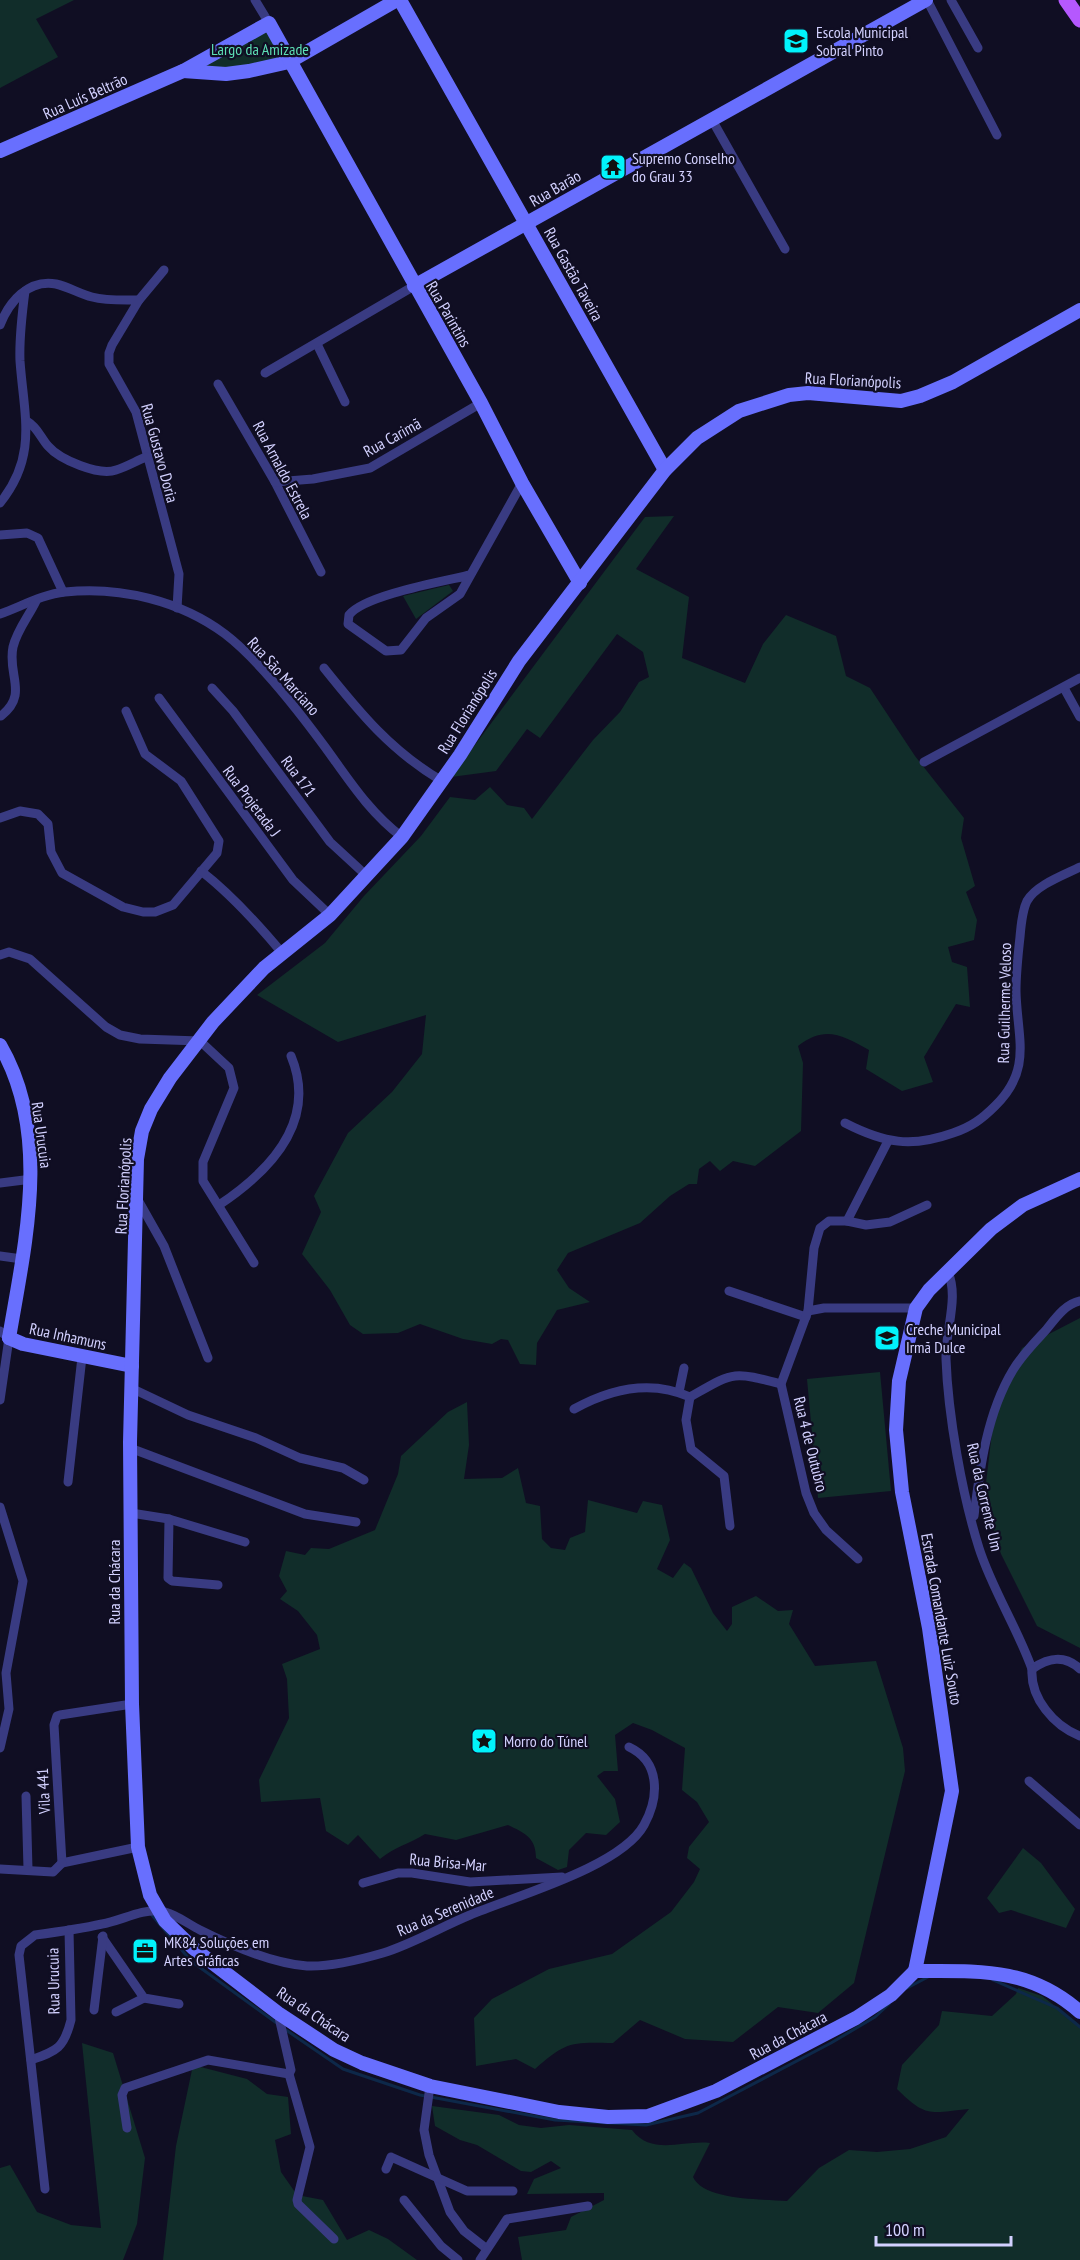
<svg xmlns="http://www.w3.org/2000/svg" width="1080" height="2260" viewBox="0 0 1080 2260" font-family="'PT Sans Narrow',sans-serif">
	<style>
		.green { fill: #112d2a }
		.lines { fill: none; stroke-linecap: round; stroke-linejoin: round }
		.stream { stroke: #0d2849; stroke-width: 3 }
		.street { stroke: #393b82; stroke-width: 9 }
		.secondary { stroke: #686ffe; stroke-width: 14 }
		.primary { stroke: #b558fe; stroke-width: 15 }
		.labels { text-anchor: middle; stroke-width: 4.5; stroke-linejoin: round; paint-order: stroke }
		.poi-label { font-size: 16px; fill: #d3d1ff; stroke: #100e23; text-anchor: start }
		.park-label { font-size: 16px; fill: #5ddfb5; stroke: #100e23 }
		.street-label { font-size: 16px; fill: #d3d1ff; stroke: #100e23 }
	</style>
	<rect width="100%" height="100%" fill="#100e23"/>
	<!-- green -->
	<g class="green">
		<polygon points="0,0 74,0 36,19 58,57 0,88"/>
		<polygon points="269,23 289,62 183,71"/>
		<path d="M674,516L636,569L689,597L682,658L745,683L763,644L786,615L836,636L846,676L870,688L915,756L964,818L961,838L975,886L966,892L977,920L974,940L948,947L952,962L967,967L970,1007L956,1004L924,1057L933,1082L902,1091L866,1069L869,1050C842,1035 825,1025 798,1046L803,1063L801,1131L755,1166L733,1161L720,1171L710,1161L699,1169L697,1184H689L670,1196L640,1223L568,1253L557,1270L569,1288L590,1302L557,1310L537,1343L536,1365L520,1364L508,1340L501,1339L492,1344L463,1339L420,1324L398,1333L363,1334L350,1325L330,1290L302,1254L321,1212L314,1196L348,1133L392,1092L422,1054L426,1015L338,1042L257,995L325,943L364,896L421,836L450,797L475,800L490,787L507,805L524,808L532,819L593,740L620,712L639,682L649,677L643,652L617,634L540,738L527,729L496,771L451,777L645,517Z"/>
		<polygon points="449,585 453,591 416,619 403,596"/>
		<polygon points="1080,1318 1080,1648 1037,1626 1001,1554 990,1518 986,1483 995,1407 1022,1348"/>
		<polygon points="880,1372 891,1491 818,1498 807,1379"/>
		<path d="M467,1402L469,1445L464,1479L502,1478L518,1468L526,1503L540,1506L542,1539L551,1548L565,1550L570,1538L585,1532L588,1500L637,1513L643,1501L662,1505L670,1540L657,1569L673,1578L684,1563L691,1568L713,1613L727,1631L732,1624V1607L756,1596L778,1611L793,1610L789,1624L815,1666L876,1661L903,1748L905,1771L854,1983L818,2013L778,2007L733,2042L685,2039L640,2020L613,2043C572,2042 566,2041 535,2069L516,2059L476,2066L474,2018L492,1999L549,1969L612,1954L671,1912L694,1882L700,1869L687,1858L689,1847L709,1822L697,1802L682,1790L685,1748L652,1730L633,1723L615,1735L618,1771H604L597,1776L615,1799L620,1822L606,1835L586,1833L569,1850L567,1867L558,1870L536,1858C536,1838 525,1833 508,1825L456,1840L425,1834C409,1844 394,1847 380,1859L358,1835L348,1845L326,1831L320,1798L261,1802L259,1780L289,1718L287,1679L282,1664L320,1649L317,1635L298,1611L280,1599L287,1591L279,1576L286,1551L305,1555L311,1548L329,1549L375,1530L398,1474L401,1456L448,1412Z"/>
		<polygon points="1023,1848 1041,1863 1075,1909 1066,1928 1011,1910 999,1913 987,1898"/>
		<path d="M1018,1988L1042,1996L1080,2025V2260H522L518,2237L566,2230L571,2217L604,2200V2193L527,2194L534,2179L561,2168L551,2161L531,2172L521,2171L477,2145L460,2140L435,2126L432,2106L499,2115L519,2125L541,2128L569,2125L632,2130C652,2156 682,2140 710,2143L693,2177C704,2201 764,2199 787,2201L819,2168L849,2150L877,2152L910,2149L946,2137L969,2109C930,2113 926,2118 897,2089L902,2065L939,2025L942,2011L992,2016L1016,1994Z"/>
		<polygon points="82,2043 113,2053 145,2158 137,2224 123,2260 0,2260 0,2168 10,2165 37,2212 71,2225 101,2228"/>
		<polygon points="193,2065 247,2079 267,2094 288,2097 291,2134 275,2140 281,2172 297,2195 323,2200 347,2240 369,2230 388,2239 417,2260 163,2260 176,2146"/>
	</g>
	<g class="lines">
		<!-- stream -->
		<g class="stream">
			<polyline points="151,1914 191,1961 278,2024"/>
			<polyline points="993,1980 1057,2008 1080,2027"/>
			<polyline points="907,1988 928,1977"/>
			<polyline points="286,2030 343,2069 420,2095 555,2120 646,2125 698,2113 831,2043 875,2017 889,2004"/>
		</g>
		<!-- street -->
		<g class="street">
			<polyline points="255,0 269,23"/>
			<polyline points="927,0 997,135"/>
			<polyline points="951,0 978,48"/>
			<polyline points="711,118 785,249"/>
			<polyline points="139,300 164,270"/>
			<path d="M0,325C9,302 28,279 56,284C69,287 80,294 92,297C107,301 124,300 139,300L112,345L109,353V364L136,412L179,574L177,608"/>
			<polyline points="317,344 345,402"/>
			<polyline points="265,373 414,286"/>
			<polyline points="218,384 275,482 321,572"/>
			<path d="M28,422C37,427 41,438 48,446C60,460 99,476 116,470C126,467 136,461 146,457"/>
			<polyline points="275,482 313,479 370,468 481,403"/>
			<path d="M0,503C38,456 24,416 20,361C19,337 22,314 25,291"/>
			<polyline points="0,535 27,533 38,538 63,592"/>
			<path d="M470,575C445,581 364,595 349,615L348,624L386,651L401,650L426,618L460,594L522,483"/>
			<path d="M0,614C20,607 43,594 65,592C120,586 181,601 225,634C259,660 300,713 325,747C349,780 369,812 402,837"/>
			<path d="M324,668C360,713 391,751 442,781"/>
			<polyline points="212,688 233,711 330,842 368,877"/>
			<polyline points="1064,688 1080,717"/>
			<polyline points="159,698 293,880 330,915"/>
			<path d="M1,716C29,694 7,675 13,647C17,630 29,616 36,601"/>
			<polyline points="924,762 1080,678"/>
			<polyline points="0,818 20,811 38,814 48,824 51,852 62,873 123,907 143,912 155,912 173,905 217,853 219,841 181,781 145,754 126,711"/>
			<path d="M201,871C232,895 258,924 283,954"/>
			<polyline points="0,955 9,952 30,959 106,1027 120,1035 140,1039 200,1041 229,1068 234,1088 203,1162 203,1181 254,1263"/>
			<path d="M845,1123C884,1143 911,1148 953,1133C971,1127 982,1119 995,1106C1033,1069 1017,1038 1016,991C1016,973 1018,955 1020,937C1021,926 1022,911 1027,901C1036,885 1064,875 1080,867"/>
			<polyline points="0,1183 32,1179"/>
			<polyline points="138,1200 164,1246 208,1358"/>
			<path d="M219,1205C270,1171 318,1121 291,1056"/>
			<polyline points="847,1221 888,1141"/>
			<polyline points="0,1256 22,1259"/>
			<path d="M947,1270C960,1296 945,1330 946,1359C948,1415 962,1494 979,1548C992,1589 1017,1627 1032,1669C1048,1658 1064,1654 1080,1669"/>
			<polyline points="729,1291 806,1317"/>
			<polyline points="808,1311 824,1308 916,1308"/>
			<polyline points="0,1331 9,1338 0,1400"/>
			<polyline points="131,1388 188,1415 256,1438 300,1458 343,1468 364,1480"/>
			<polyline points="679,1392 684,1368"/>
			<polyline points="690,1397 686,1420 691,1449 724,1476 730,1526"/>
			<path d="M574,1409C610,1389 650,1379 690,1397C734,1372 731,1371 781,1384"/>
			<polyline points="130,1448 305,1514 356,1522"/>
			<polyline points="68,1482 82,1357"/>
			<polyline points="0,1507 23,1581 6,1673 9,1709 0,1748"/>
			<polyline points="131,1513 169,1519 245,1542"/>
			<path d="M974,1516C980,1467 987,1413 1013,1370C1022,1355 1034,1343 1046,1330C1055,1319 1065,1304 1080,1301"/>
			<polyline points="169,1519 168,1578 172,1581 218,1585"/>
			<polyline points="858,1559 826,1530 814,1513 806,1493 781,1384 808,1311 814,1248 820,1228 829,1221 847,1221 866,1225 890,1222 927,1205"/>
			<path d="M1032,1669C1030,1698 1054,1726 1080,1736"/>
			<polyline points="132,1704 60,1715 57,1716 54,1725 62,1863 138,1847"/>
			<polyline points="1029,1781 1080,1825"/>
			<polyline points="26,1796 28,1869"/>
			<polyline points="0,1869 53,1872 62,1863"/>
			<polyline points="363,1883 398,1873 412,1873 470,1882 562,1877"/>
			<polyline points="102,1937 144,1998 179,2004"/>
			<polyline points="94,2010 103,1936"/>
			<polyline points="116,2012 144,1998"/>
			<path d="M31,2060C57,2051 64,2048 71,2020L69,1930"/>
			<polyline points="289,2074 310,2147 297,2200 298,2204 334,2239"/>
			<polyline points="430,2086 424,2130 429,2155 450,2212 464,2231 487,2249"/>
			<polyline points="127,2128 122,2095 125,2088 208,2060 289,2074 291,2070 278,2013"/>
			<polyline points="386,2169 391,2157 467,2191 513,2191"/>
			<path d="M45,2189L19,1955L21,1946L35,1935C58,1932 80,1929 102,1924C120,1921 142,1909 159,1911C173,1912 188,1924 200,1930C232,1946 271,1963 307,1966C332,1967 359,1960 383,1953C412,1944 441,1927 470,1915C515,1896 621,1867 644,1825C659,1798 661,1762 629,1747"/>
			<polyline points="404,2200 441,2246 458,2260"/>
			<polyline points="480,2260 507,2219 588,2206"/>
		</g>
		<!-- secondary -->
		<g class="secondary">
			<polyline points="400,0 665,470"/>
			<polyline points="183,71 226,74 249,71 289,62 397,0"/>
			<polyline points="0,151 183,71 269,23 481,403 522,483 580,583"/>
			<polyline points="414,286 926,0"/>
			<path d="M0,1045C52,1134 25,1243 9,1338"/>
			<polyline points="9,1338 23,1344 132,1366"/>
			<polyline points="915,1971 891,1995 856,2018 716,2091 648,2116 608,2117 559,2112 430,2086 362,2063 334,2050 278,2013 193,1948 165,1921 150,1895 138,1847 132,1704 130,1442 137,1159 142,1131 151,1109 170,1078 213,1022 264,968 330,915 402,837 460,755 519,661 665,470 697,438 739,411 789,395 808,393 901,401 920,396 953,382 1080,310"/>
			<polyline points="915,1971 952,1791 929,1628 902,1492 896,1430 899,1381 916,1308 929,1290 991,1229 1023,1205 1080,1179"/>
			<path d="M915,1971C979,1971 1029,1967 1080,2012"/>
		</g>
		<!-- primary -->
		<polyline class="primary" points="1066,0 1080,20"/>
	</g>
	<!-- icons -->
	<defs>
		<g id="school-square" transform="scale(1.35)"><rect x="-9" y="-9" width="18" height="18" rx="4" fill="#01f3fb" stroke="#100e23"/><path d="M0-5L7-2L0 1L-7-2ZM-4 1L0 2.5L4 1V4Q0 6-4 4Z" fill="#111"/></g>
		<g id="temple-square" transform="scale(1.35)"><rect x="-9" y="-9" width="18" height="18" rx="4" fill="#01f3fb" stroke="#100e23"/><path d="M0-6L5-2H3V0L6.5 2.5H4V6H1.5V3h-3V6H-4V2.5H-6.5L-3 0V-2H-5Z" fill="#111"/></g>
		<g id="sight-square" transform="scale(1.35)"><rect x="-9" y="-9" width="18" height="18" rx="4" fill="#01f3fb" stroke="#100e23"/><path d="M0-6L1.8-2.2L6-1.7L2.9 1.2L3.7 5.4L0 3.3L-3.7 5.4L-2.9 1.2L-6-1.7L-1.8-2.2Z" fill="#111"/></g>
		<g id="office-square" transform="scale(1.35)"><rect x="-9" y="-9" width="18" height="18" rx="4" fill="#01f3fb" stroke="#100e23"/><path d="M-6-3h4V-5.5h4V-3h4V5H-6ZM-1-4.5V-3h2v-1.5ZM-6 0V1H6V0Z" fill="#111"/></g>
	</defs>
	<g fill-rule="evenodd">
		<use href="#school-square" x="796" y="41"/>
		<use href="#temple-square" x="613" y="167"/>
		<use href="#school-square" x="887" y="1338"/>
		<use href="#sight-square" x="484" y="1741"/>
		<use href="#office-square" x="145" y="1951"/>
	</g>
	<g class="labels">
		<!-- poi labels -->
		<g class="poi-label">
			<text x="816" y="38">Escola Municipal<tspan x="816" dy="18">Sobral Pinto</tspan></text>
			<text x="632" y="164">Supremo Conselho<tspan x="632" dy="18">do Grau 33</tspan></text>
			<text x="906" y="1335">Creche Municipal<tspan x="906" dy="18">Irmã Dulce</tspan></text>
			<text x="504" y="1747">Morro do Túnel</text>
			<text x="164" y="1948">MK84 Soluções em<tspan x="164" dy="18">Artes Gráficas</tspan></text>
		</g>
		<!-- park labels -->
		<g class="park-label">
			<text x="260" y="55">Largo da Amizade</text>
		</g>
		<!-- street labels -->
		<g class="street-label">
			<text transform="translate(85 96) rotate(-24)" y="6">Rua Luís Beltrão</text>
			<text transform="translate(555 188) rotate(-30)" y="6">Rua Barão</text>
			<text transform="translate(574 274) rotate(61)" y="6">Rua Gastão Taveira</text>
			<text transform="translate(449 314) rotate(60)" y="6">Rua Parintins</text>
			<text transform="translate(853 380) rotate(3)" y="6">Rua Florianópolis</text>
			<text transform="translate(392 437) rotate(-29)" y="6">Rua Carimã</text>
			<text transform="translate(160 453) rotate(75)" y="6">Rua Gustavo Doria</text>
			<text transform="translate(283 470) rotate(62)" y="6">Rua Arnaldo Estrela</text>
			<text transform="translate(284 676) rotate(48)" y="6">Rua São Marciano</text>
			<text transform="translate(467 711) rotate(-58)" y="6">Rua Florianópolis</text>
			<text transform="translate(299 776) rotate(53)" y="6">Rua 171</text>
			<text transform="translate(252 801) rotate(53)" y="6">Rua Projetada J</text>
			<text transform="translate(1004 1003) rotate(-89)" y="6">Rua Guilherme Veloso</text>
			<text transform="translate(42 1135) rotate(82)" y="6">Rua Urucuia</text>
			<text transform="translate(123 1186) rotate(-87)" y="6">Rua Florianópolis</text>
			<text transform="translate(68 1336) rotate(12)" y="6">Rua Inhamuns</text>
			<text transform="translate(811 1444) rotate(76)" y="6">Rua 4 de Outubro</text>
			<text transform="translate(985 1497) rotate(77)" y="6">Rua da Corrente Um</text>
			<text transform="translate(114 1582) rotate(-90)" y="6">Rua da Chácara</text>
			<text transform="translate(942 1619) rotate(80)" y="6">Estrada Comandante Luiz Souto</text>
			<text transform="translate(43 1791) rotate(-93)" y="6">Vila 441</text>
			<text transform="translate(448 1862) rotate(5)" y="6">Rua Brisa-Mar</text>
			<text transform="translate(445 1911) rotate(-23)" y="6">Rua da Serenidade</text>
			<text transform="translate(53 1981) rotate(-91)" y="6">Rua Urucuia</text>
			<text transform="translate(314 2014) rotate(34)" y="6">Rua da Chácara</text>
			<text transform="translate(788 2035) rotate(-28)" y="6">Rua da Chácara</text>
		</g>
	</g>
	<!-- scale -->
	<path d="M876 2236v9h135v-9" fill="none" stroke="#d3d1ff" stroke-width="3"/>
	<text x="885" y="2236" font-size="18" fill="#d3d1ff" stroke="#100e23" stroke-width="4.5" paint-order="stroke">100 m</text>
</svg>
